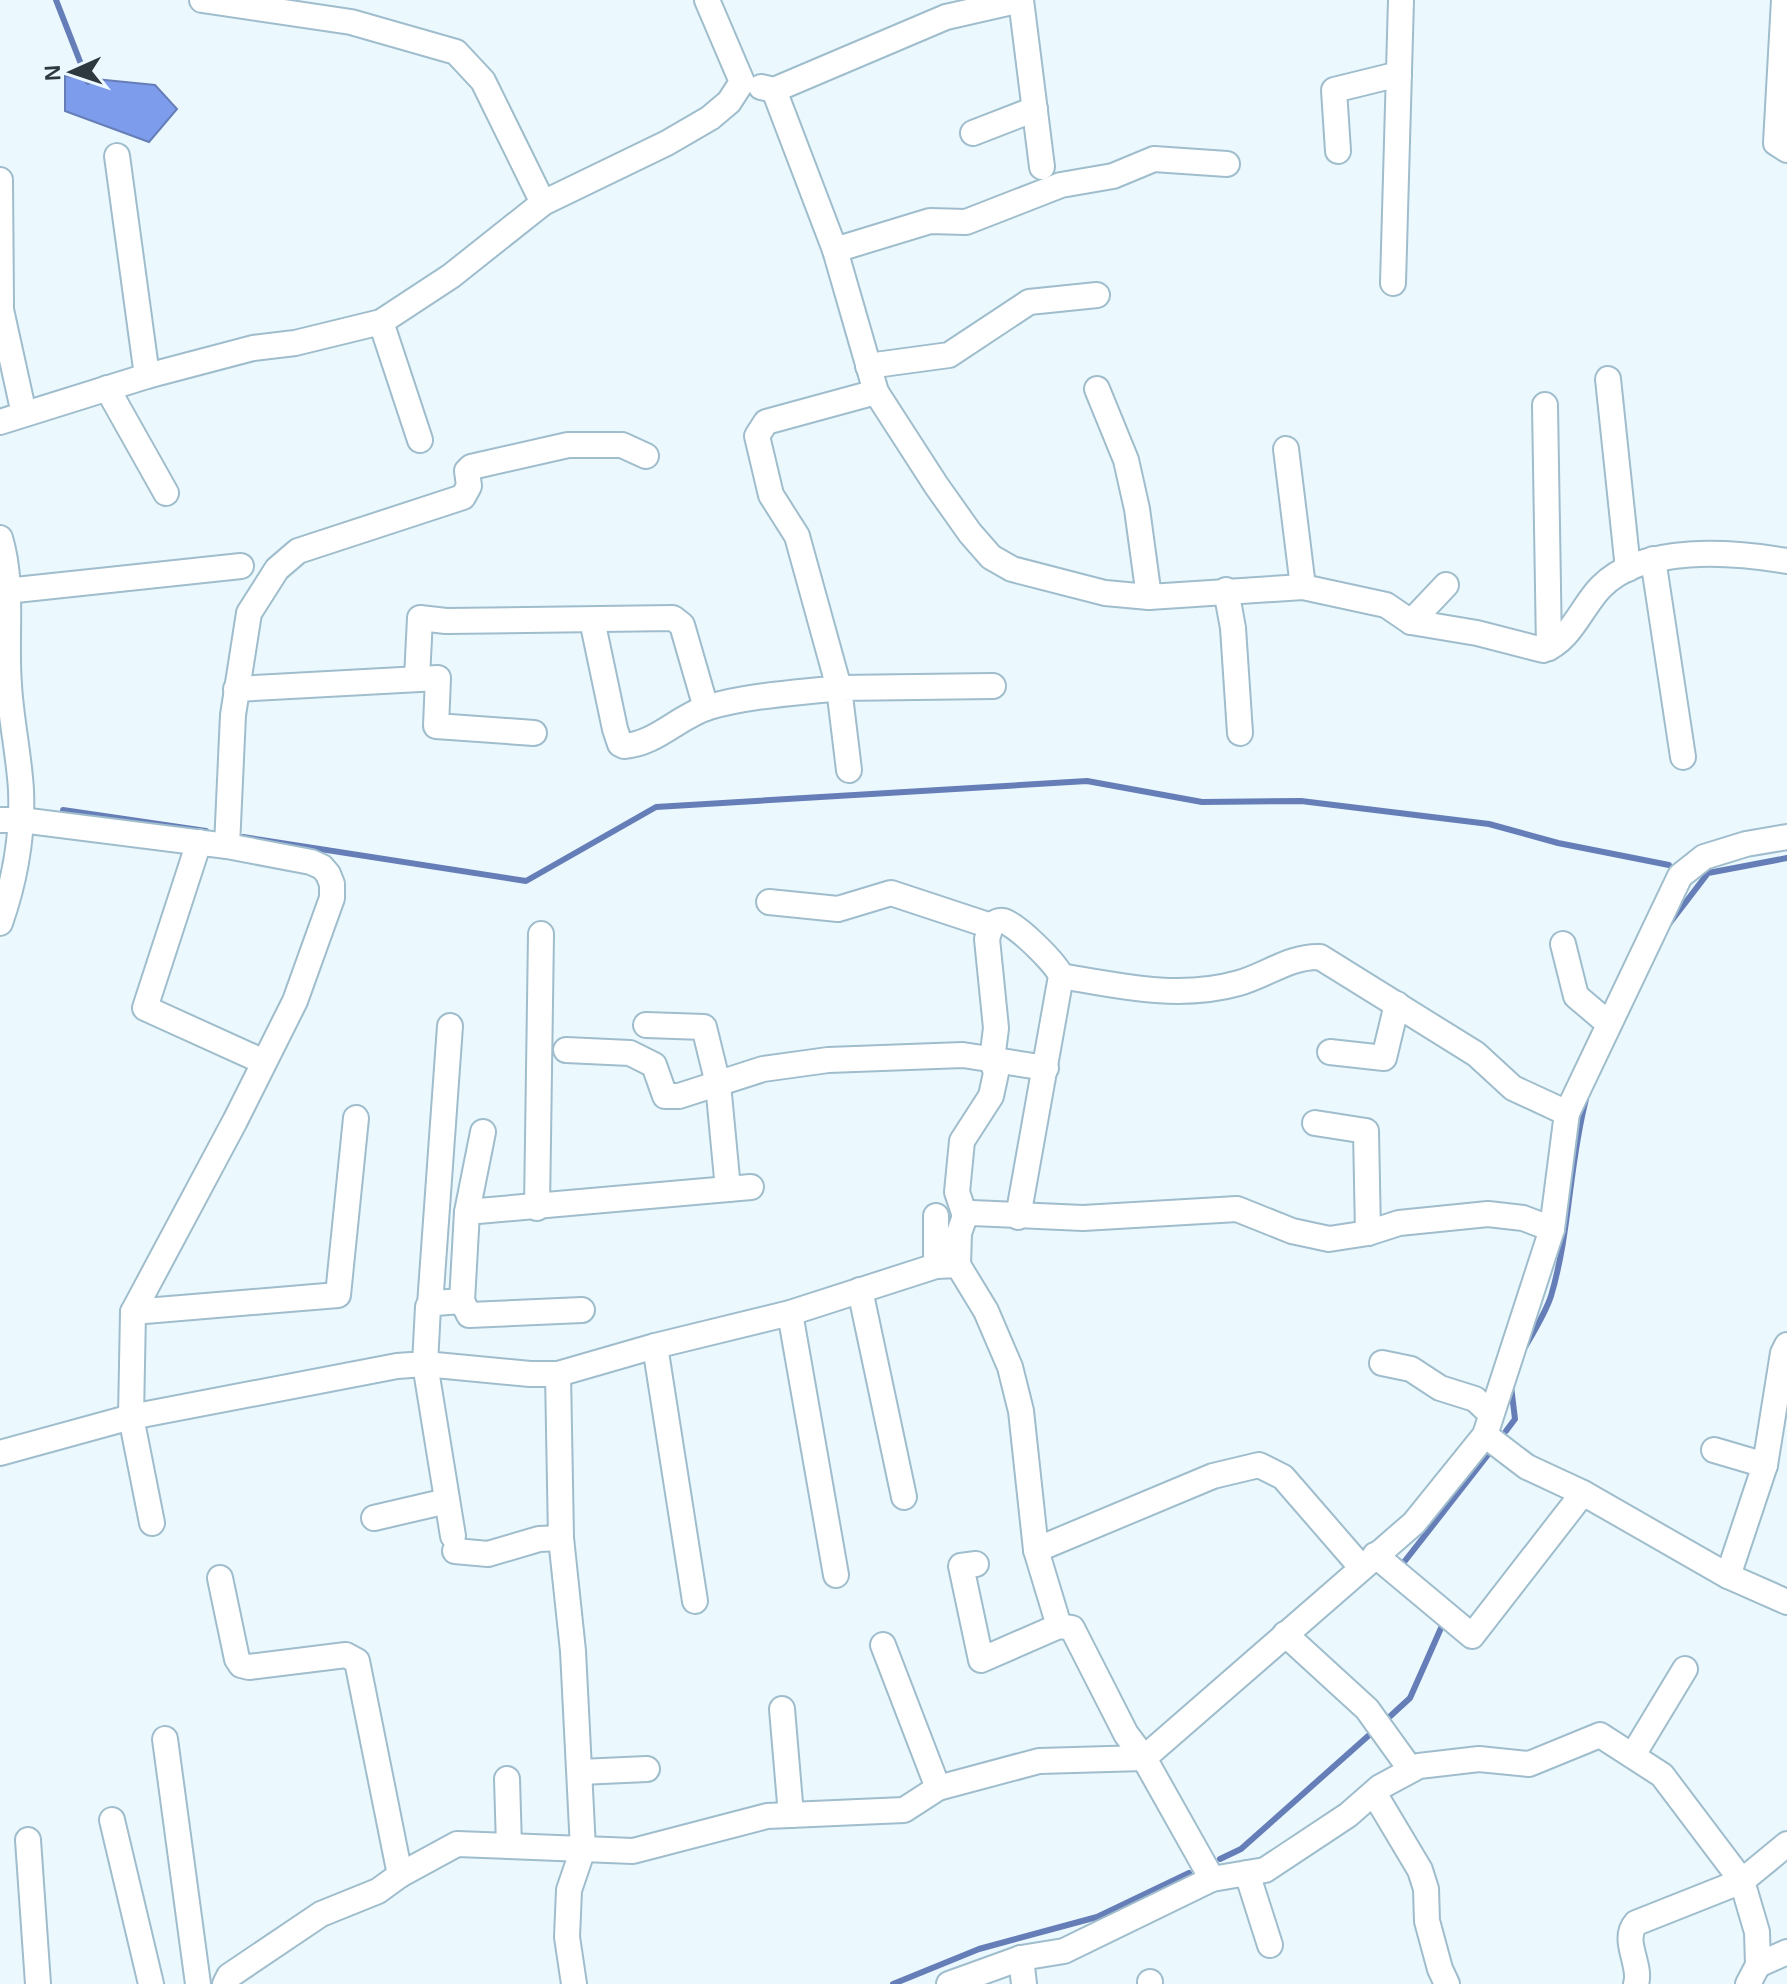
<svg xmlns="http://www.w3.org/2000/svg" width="1787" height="1984" viewBox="0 0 1787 1984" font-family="Arial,sans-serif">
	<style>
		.water { fill: #7e9cec; stroke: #667eb8; stroke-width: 2 }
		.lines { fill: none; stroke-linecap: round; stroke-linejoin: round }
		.stream { stroke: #667eb8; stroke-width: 6 }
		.minor-casing { stroke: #9fbdcc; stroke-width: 28 }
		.minor { stroke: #fff; stroke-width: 24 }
	</style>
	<rect width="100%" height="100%" fill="#ebf8fe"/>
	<!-- water -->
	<polygon class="water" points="65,76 155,85 177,109 149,142 65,111"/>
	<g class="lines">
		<!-- stream -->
		<g class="stream">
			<polyline points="56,0 88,82"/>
			<polyline points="63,810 206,831"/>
			<polyline points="243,837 526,881 656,807 1087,781 1202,802 1301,801 1489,824 1558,843 1669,865"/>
			<polyline points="1669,924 1708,873 1787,858"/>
			<path d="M1525,1347C1534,1331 1545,1314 1551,1296C1570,1232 1569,1164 1586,1099"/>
			<polyline points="1506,1431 1515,1419 1511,1386"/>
			<polyline points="1404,1568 1401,1566 1487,1456"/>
			<polyline points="1385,1721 1410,1698 1445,1619"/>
			<polyline points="1220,1859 1241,1849 1376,1729"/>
			<polyline points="893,1984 979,1949 1097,1917 1189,1873"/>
		</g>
		<!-- minor casing -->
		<g class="minor-casing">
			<g id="minor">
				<polyline points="202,0 351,22 456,52 483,81 543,203"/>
				<polyline points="1021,0 1042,167"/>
				<polyline points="1784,0 1776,143 1787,150"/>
				<polyline points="761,87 774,90 946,17 1021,0"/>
				<polyline points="973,133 1035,109"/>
				<polyline points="1338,151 1334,90 1399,74"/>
				<polyline points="117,156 147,376"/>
				<polyline points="0,180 1,305"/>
				<polyline points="835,250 930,221 966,222 1061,185 1113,176 1154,159 1227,164"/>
				<polyline points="1393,283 1401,0"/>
				<polyline points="0,305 24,414"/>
				<polyline points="381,322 420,440"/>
				<polyline points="868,366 949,355 1029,302 1097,295"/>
				<polyline points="1608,379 1628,569"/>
				<polyline points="107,388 166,493"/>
				<polyline points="1097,389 1126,460 1137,509 1149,597"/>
				<path d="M876,392L936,485L970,533L991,557L1012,569L1105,593L1149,597L1303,587L1386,605L1411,622L1477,633L1543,650C1570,642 1582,606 1601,587C1643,544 1733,552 1787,561"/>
				<polyline points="1545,405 1549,648"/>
				<polyline points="0,422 147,376 253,348 295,343 381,322 451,276 543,203 667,143 710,118 729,102 742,82 707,0"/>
				<polyline points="1286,449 1303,587"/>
				<path d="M0,538C14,584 5,637 9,685C11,720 19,755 21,790C23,836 15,880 0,923"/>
				<polyline points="1653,559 1683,757"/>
				<polyline points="1226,590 1233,628 1240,733"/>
				<polyline points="6,591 241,566"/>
				<path d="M592,620L615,729L620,744L624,746C656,744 679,716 709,707C751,695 796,693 839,688L797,536L771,495L757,436L766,422L876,392L835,250L774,90"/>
				<polyline points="1411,622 1446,585"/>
				<polyline points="417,678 420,618 446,621 673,618 682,625 706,708"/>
				<polyline points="236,689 438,678 436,726 534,733"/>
				<polyline points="849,770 839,688 993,686"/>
				<polyline points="0,820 21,820 227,846 311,862 322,867 328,874 332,884 332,898 295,1001 235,1121 133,1312 131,1417 152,1523"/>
				<polyline points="199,842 145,1008 264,1062"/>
				<polyline points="227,846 233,715 249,613 277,569 298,551 463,497 469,486 467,471 471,467 568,445 622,445 646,456"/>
				<polyline points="769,902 838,909 891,893 991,926"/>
				<polyline points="1563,944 1576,996 1609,1024"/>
				<path d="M1061,976C1120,986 1179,1000 1239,983C1267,975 1290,956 1320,957L1476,1054L1513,1088L1567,1113"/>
				<polyline points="646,1025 704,1027 718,1084 728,1189"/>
				<polyline points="566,1050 630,1053 654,1065 665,1096 679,1096 763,1069 828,1060 963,1055 1046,1068"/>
				<polyline points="1330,1052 1384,1058 1397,1004"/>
				<polyline points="1315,1123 1366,1131 1368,1233"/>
				<polyline points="537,1208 541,934"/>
				<polyline points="467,1212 483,1132"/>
				<polyline points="936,1216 936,1266"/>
				<path d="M965,1216L957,1192L962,1141L991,1096L996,1073L992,1060L996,1028L987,939L991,926C995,923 997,920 1003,921C1016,924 1056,963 1061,976L1018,1217"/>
				<polyline points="958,1265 959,1233 965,1216 972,1213 1083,1218 1237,1209 1292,1231 1329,1239 1368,1233 1399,1223 1488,1214 1523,1218 1552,1229"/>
				<polyline points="860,1290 904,1497"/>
				<polyline points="462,1301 469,1315 582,1310"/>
				<polyline points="430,1305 450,1026"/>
				<polyline points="133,1312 338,1295 356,1118"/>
				<polyline points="790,1313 836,1575"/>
				<polyline points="655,1346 695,1601"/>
				<polyline points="1382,1363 1411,1369 1440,1388 1475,1399 1491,1414"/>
				<polyline points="558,1374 561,1538 573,1651 583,1849 569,1890 567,1937 574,1984"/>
				<polyline points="1485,1435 1527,1467 1583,1493 1728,1576 1787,1602"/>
				<polyline points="1714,1450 1765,1465 1783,1353 1787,1345"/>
				<polyline points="0,1453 131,1417 397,1366 425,1364 428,1307 435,1303 462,1301 467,1212 751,1187"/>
				<polyline points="374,1518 447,1501"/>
				<polyline points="453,1536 425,1364 530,1374 558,1374 655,1346 790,1313 936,1266 958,1265 986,1311 1010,1367 1021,1411 1036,1550 1059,1626 1072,1628 1126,1734 1144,1758 1212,1879"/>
				<polyline points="1036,1550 1213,1476 1259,1465 1283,1477 1361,1567"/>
				<polyline points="455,1551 488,1554 539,1539 561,1538"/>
				<polyline points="1375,1555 1472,1636 1583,1493"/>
				<polyline points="976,1564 961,1566 981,1660 1059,1626"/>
				<polyline points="1728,1576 1765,1465"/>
				<polyline points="220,1578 237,1659 241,1665 249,1667 346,1655 357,1661 400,1875"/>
				<polyline points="1285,1634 1367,1709 1411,1770"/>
				<polyline points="883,1645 938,1788"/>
				<polyline points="782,1709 791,1815"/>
				<polyline points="165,1739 198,1984"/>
				<polyline points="1633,1755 1685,1669"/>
				<polyline points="580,1772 647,1769"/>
				<polyline points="507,1779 509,1846"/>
				<polyline points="1374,1793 1420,1870 1426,1889 1427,1921 1440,1969 1447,1984"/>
				<polyline points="112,1820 151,1984"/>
				<polyline points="28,1840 38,1984"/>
				<polyline points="1247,1873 1270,1945"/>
				<polyline points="1021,1958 1024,1984"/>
				<polyline points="1758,1965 1787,1952"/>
				<polyline points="1150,1982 1150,1984"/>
				<polyline points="225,1984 229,1976 321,1914 378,1891 400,1875 457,1844 633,1851 767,1816 904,1810 938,1788 1039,1761 1144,1758 1414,1523 1485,1435 1552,1229 1567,1113 1680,876 1704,857 1746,844 1787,837"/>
				<path d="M949,1984L1021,1958L1064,1951L1212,1879L1265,1870L1348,1815L1380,1787L1419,1766L1479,1759L1529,1764L1600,1735L1662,1775L1742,1881L1636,1923C1621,1940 1642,1965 1636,1984"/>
				<polyline points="1748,1984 1758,1965 1757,1932 1742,1881 1787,1844"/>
			</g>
		</g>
		<!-- minor -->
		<use href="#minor" class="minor"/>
	</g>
	<!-- north arrow -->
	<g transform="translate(72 72) rotate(267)" stroke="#ebf8fe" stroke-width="6" paint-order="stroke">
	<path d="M0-6L14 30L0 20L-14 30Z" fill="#2d393f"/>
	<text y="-12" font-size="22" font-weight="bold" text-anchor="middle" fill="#2d393f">N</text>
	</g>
</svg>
